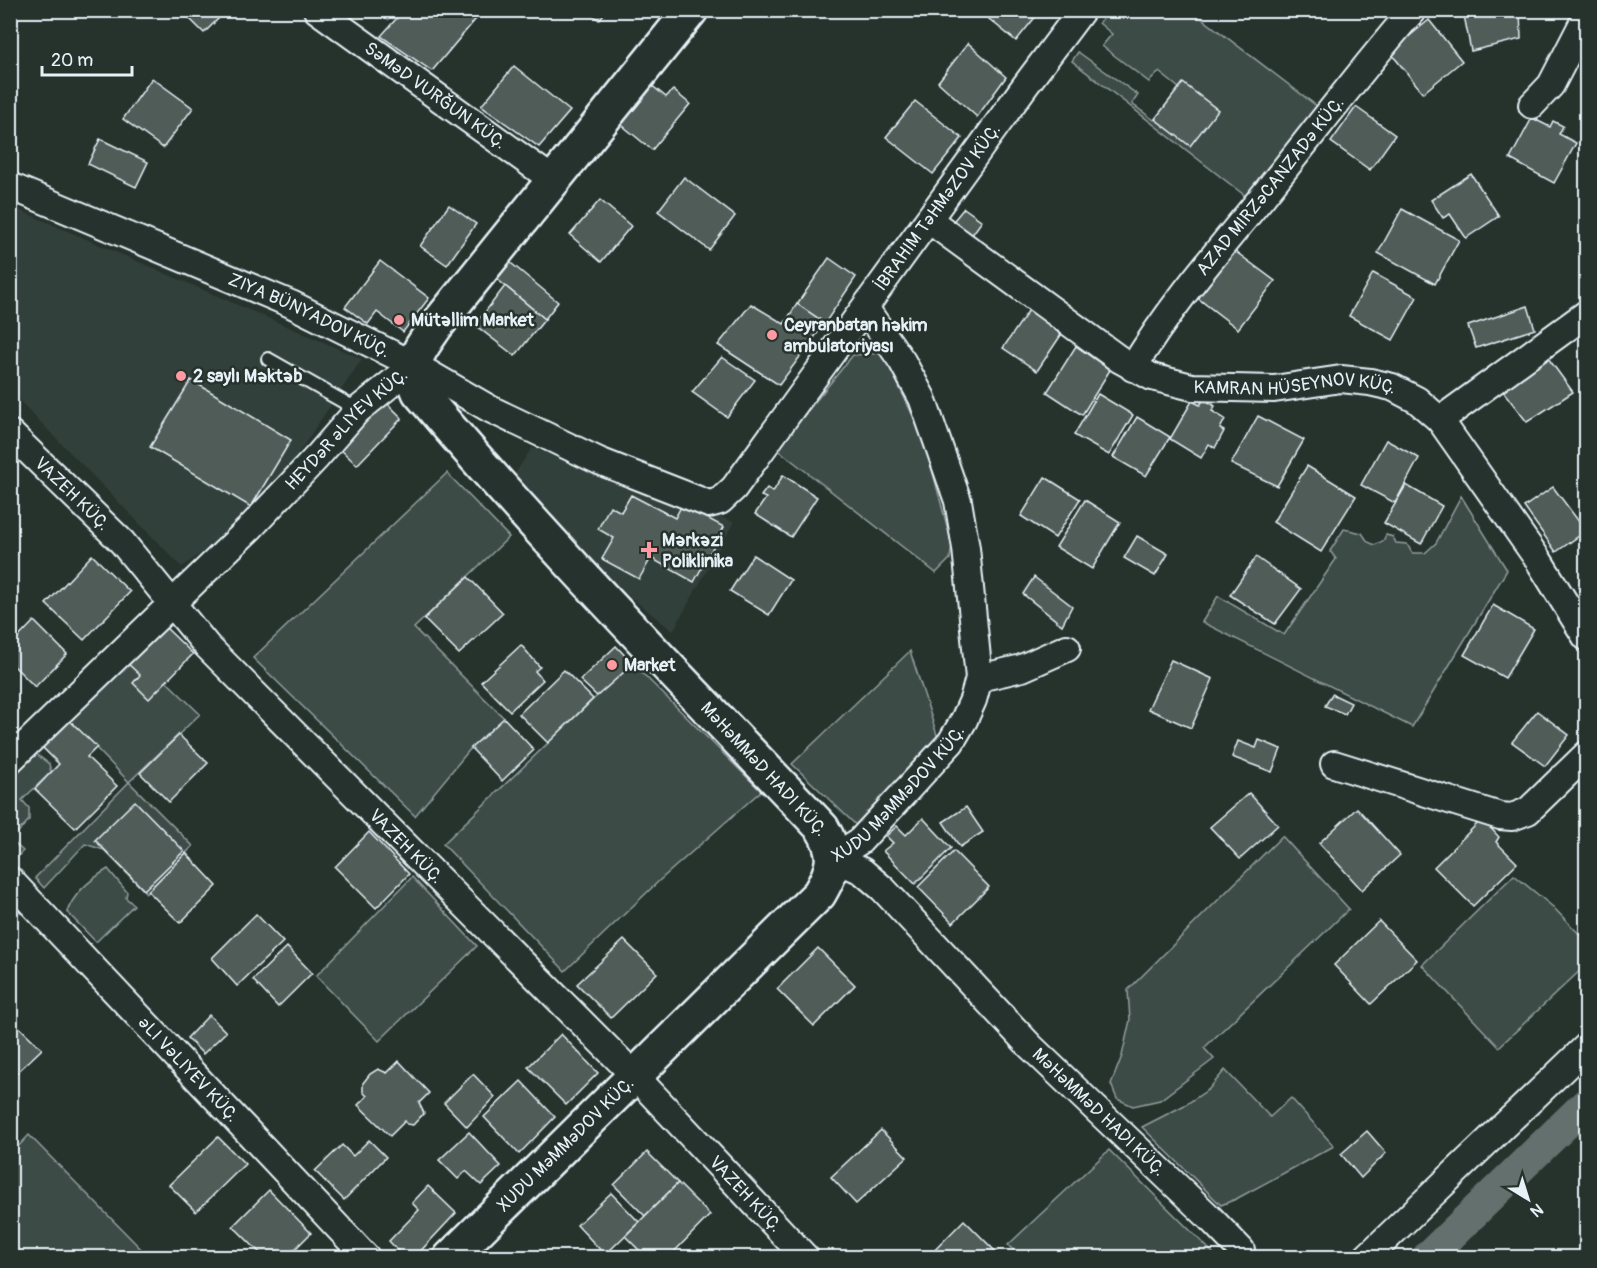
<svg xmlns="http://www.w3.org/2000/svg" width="1597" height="1268" viewBox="0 0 1597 1268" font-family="Pangolin,sans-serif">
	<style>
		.built { fill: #333f3a }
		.green { fill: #3e4b47; stroke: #939ea0; stroke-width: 1.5 }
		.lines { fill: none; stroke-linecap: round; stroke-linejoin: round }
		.canal { stroke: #636f6d; stroke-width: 32 }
		.building { fill: #505c59; stroke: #e8f1f8; stroke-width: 1.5 }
		.lane-casing { stroke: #e8f1f8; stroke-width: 16 }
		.street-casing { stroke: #e8f1f8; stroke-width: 30 }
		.secondary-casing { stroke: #e8f1f8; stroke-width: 38 }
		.lane { stroke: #26332d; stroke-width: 12 }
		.street { stroke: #26332d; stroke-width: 26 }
		.secondary { stroke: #26332d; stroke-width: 33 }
		.poi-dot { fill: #ff9aa2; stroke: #26332d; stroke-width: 2 }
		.labels { text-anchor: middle; stroke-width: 5; stroke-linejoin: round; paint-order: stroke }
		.street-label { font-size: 18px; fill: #e8f1f8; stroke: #26332d }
		.poi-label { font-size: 18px; font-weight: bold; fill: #e8f1f8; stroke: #26332d; text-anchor: start }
	</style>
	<rect width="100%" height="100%" fill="#26332d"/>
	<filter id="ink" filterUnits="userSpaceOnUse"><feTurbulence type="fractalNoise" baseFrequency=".0167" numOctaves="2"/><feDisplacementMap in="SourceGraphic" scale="12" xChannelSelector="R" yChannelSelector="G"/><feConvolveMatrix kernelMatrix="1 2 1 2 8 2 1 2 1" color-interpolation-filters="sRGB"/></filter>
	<g filter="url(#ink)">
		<!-- built -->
		<g class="built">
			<polygon points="10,206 362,359 259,511 182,567 11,392"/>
			<polygon points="532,448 734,522 673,631 605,577 514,475"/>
		</g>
		<!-- green -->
		<g class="green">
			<polygon points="1109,11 1192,11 1318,107 1248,198 1072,61 1078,52 1138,95 1132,104 1154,120 1179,88 1159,72 1149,82 1102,46 1112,34 1099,23"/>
			<polygon points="883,353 924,439 952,545 950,559 936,573 777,449 853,355"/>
			<polygon points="447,473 509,537 414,628 504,718 471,748 415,816 253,658"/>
			<polygon points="1461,496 1507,570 1412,727 1202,622 1218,596 1284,635 1336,559 1330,551 1344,529 1362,533 1368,542 1375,545 1383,541 1386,535 1393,537 1396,543 1407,544 1412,553 1425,553 1436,543"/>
			<polygon points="135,651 200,714 129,782 193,846 146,893 104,850 85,844 44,888 35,878 129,782 68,719"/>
			<polygon points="910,651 939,741 858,827 792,764"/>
			<polygon points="633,664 761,791 660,880 565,971 443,844 597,696"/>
			<polygon points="35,753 49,764 51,772 22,800 29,808 29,820 11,840 23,851 16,858 11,852 11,776"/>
			<polygon points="1282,836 1349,909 1204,1048 1214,1059 1160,1100 1133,1106 1117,1099 1111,1084 1122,1056 1130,1020 1128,990"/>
			<path d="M108,869L127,892L126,898L134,905L96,942L67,912C74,893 91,879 108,869Z"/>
			<polygon points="1514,875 1553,907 1586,941 1586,965 1499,1047 1422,965"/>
			<polygon points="412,877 477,946 379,1041 316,976"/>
			<polygon points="1225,1070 1270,1117 1291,1098 1334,1146 1236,1199 1221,1205 1142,1127 1185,1105 1209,1089"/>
			<polygon points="29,1135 149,1257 11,1257 11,1154"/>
			<polygon points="1109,1150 1217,1257 1020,1257 1008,1245"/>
		</g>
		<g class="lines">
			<!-- canal -->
			<polyline class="canal" points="1427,1258 1586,1104"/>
		</g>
		<!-- building -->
		<g class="building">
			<polygon points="181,10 227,10 204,33"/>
			<polygon points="378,10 395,10 388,19"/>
			<polygon points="404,10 475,10 480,14 432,71 381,36"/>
			<polygon points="587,10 607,10 599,20"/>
			<polygon points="978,10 1041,10 1016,41"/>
			<polygon points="1463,10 1520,10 1521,39 1471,51"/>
			<polygon points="1429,20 1462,61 1423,93 1390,52"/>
			<polygon points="968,43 1006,77 977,117 938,82"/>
			<polygon points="514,66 570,111 539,147 481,106"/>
			<polygon points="152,78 193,108 163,148 123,119"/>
			<polygon points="1183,83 1218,110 1190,146 1155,119"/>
			<polygon points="650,84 666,97 673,90 690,104 652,150 618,122"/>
			<polygon points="915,101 962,138 933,174 886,137"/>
			<polygon points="1356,107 1395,135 1370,170 1331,142"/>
			<polygon points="1532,118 1550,127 1553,121 1563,126 1559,134 1576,143 1554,183 1510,159"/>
			<polygon points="100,139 148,162 136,187 88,164"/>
			<polygon points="1471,174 1499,216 1466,238 1450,214 1443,218 1431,200"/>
			<polygon points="684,177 735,216 709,250 658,211"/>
			<polygon points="600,200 631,226 601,262 570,235"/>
			<polygon points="449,205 476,224 447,265 420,246"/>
			<polygon points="964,208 982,221 969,239 950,225"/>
			<polygon points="1402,209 1459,240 1435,284 1378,253"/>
			<polygon points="1232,249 1275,281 1238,329 1195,296"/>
			<polygon points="829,258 856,277 825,323 797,304"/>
			<polygon points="506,259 558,302 545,319 492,275"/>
			<polygon points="380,261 429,298 403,332 377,312 368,324 345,307"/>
			<polygon points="1373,273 1417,297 1393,340 1349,316"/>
			<polygon points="505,286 545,319 515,356 475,325"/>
			<polygon points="751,304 784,324 797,304 825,323 779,385 718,345"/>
			<polygon points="1528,306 1535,329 1476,348 1468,326"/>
			<polygon points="1031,307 1061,335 1037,371 1003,348"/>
			<polygon points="1076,346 1110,370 1082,415 1047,392"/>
			<polygon points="722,357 755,380 727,417 692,392"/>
			<polygon points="1548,358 1573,392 1527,422 1502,390"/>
			<polygon points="191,380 291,440 251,507 150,447"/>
			<polygon points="1098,394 1133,415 1109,455 1074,435"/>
			<polygon points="1204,399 1215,406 1212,411 1225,419 1220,429 1224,431 1215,448 1209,444 1201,458 1170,439 1192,401 1200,405"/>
			<polygon points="384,400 402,418 357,465 339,448"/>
			<polygon points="1258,416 1304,440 1277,486 1231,464"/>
			<polygon points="1137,417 1170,437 1146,476 1113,457"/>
			<polygon points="1386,440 1419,458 1395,503 1361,485"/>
			<polygon points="1307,466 1356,496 1321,552 1273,522"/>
			<polygon points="783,475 817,497 791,537 755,514 766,498 761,496 767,488 773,492"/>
			<polygon points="1045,477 1080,499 1055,538 1021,516"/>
			<polygon points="1406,485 1442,506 1421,544 1384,523"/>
			<polygon points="1553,487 1586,531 1556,552 1524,507"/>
			<polygon points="631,495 675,518 682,505 724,527 694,582 651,558 639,579 602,559 614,538 598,529 610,506 621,512"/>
			<polygon points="1085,500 1120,522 1092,569 1056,547"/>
			<polygon points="1137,536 1168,554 1155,576 1124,558"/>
			<polygon points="92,555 130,592 84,640 46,604"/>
			<polygon points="753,555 791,580 769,615 730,591"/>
			<polygon points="1256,557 1301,589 1275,624 1230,595"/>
			<polygon points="468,577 503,613 459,654 424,619"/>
			<polygon points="1034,577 1072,606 1062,625 1023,594"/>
			<polygon points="1493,605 1534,629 1505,678 1464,655"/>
			<polygon points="34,621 67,654 35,687 10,662 10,646"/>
			<polygon points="162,624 193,654 149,699 133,683 140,675 125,661"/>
			<polygon points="521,645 540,667 535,671 543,680 510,711 481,682"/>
			<polygon points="616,646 633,664 597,696 580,680"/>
			<polygon points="1171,660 1213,679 1191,728 1148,709"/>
			<polygon points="564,670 593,699 548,743 519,714"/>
			<polygon points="1332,694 1351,703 1345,714 1325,706"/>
			<polygon points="1537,711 1569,735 1545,766 1512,742"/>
			<polygon points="504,718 534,750 502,781 471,748"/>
			<polygon points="68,719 97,747 87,757 117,786 75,828 35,789 59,764 41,746"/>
			<polygon points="179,735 208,763 169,802 140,773"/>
			<polygon points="1259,740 1281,749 1272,772 1232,757 1238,741 1256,748"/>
			<polygon points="1249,793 1278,825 1240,859 1210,827"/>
			<polygon points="135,801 184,851 144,890 95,840"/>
			<polygon points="966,807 983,832 960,847 943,822"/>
			<polygon points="1357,808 1400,855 1362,890 1319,843"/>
			<polygon points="923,818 951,848 915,884 883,851 893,843 886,836 897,826 906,835"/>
			<polygon points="1482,819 1499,837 1496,842 1517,863 1473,906 1434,867"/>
			<polygon points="369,832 409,874 376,908 335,867"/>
			<polygon points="954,851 989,887 953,923 918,887"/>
			<polygon points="186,853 217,886 180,923 148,891"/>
			<polygon points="256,914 283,942 237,986 212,958"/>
			<polygon points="1379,921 1417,960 1371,1004 1334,965"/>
			<polygon points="624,940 657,973 611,1018 577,984"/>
			<polygon points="287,947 312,973 278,1007 253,980"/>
			<polygon points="818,948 855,985 814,1026 777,989"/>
			<polygon points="209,1015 226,1032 203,1054 187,1038"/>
			<polygon points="15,1023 42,1049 10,1079 10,1027"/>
			<polygon points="561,1034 598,1073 566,1105 528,1067"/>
			<polygon points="399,1061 429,1093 419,1103 424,1113 413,1125 407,1124 405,1121 390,1136 358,1105 367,1096 363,1092 363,1083 370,1074 378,1069 387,1073"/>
			<polygon points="473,1074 495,1097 467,1127 444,1103"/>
			<polygon points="521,1081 555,1117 519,1154 484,1117"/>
			<polygon points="881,1130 907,1157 856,1204 831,1177"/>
			<polygon points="1367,1131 1386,1153 1361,1178 1341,1154"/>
			<polygon points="469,1132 501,1166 481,1185 466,1171 458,1179 439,1160"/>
			<polygon points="218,1137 245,1164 196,1212 169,1185"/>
			<polygon points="369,1140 386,1157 344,1200 315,1171 342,1145 353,1156"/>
			<polygon points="647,1152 678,1183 645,1216 614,1185"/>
			<polygon points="678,1183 710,1215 668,1258 647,1258 625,1236"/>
			<polygon points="428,1186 456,1213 414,1258 405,1258 389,1241 419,1210 412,1203"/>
			<polygon points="269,1190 311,1233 286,1258 265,1258 233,1226"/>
			<polygon points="611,1193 639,1222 605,1255 577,1225"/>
			<polygon points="964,1220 997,1253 992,1258 927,1258"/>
		</g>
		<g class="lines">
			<!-- lane casing -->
			<g class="lane-casing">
				<polyline id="lane" points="268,359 358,410"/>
			</g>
			<!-- street casing -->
			<g class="street-casing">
				<g id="street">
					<path id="s1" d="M317,10L553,180"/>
					<polyline points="1532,105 1551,85 1586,17"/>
					<path id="s2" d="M10,186L291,304L414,365L490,409L599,461L709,504L720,501L734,488L1025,86L1082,10"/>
					<path id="s3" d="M929,220L1119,359L1152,377L1192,387L1274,389L1341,379L1370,382L1392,387L1417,400L1440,420L1539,561L1586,637"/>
					<path id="s4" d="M1133,368C1170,306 1218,251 1263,196C1313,134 1361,70 1413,10"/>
					<polyline points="1440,420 1586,314"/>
					<path id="s5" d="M10,433L122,542L207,646L635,1076L806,1258"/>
					<polyline points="979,678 1022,668 1067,648"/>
					<path id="s6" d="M10,760L250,528L317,457L358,410L414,365"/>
					<polyline points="1334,764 1500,816 1512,817 1528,811 1586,755"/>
					<path id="s7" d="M833,858L860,841L951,742L964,720L973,700L979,678L966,548L958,501L922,398L902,361L865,308"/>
					<path id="s8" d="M833,858L862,871L883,889L1030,1046L1209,1217L1241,1250"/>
					<path id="s9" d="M10,880L367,1258"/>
					<polyline points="1366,1258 1586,1047"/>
				</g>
			</g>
			<!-- secondary casing -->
			<g class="secondary-casing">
				<g id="secondary">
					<path id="s10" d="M450,1258L819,894C834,869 838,854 822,828C685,684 546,543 419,392C406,363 420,350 436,326L691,10"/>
				</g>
			</g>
			<!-- lane -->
			<use href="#lane" class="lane"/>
			<!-- street -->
			<use href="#street" class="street"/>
			<!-- secondary -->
			<use href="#secondary" class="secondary"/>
		</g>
	</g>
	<!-- markers -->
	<g class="poi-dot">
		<circle cx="399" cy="320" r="6"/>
		<circle cx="772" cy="335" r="6"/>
		<circle cx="181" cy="376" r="6"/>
		<path d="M646 541h6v6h6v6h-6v6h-6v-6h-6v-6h6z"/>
		<circle cx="612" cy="665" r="6"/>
	</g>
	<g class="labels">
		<!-- street labels -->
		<g class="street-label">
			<text dy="6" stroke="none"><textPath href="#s1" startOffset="146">SƏMƏD VURĞUN KÜÇ.</textPath></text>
			<text dy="6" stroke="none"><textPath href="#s4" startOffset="228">AZAD MIRZƏCANZADƏ KÜÇ.</textPath></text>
			<text dy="6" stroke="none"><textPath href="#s2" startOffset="1146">İBRAHIM TƏHMƏZOV KÜÇ.</textPath></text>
			<text dy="6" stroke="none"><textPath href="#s2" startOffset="326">ZIYA BÜNYADOV KÜÇ.</textPath></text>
			<text dy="6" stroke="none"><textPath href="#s3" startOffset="418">KAMRAN HÜSEYNOV KÜÇ.</textPath></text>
			<text dy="6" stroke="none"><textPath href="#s6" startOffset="472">HEYDƏR ƏLIYEV KÜÇ.</textPath></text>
			<text dy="6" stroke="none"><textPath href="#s5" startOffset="87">VAZEH KÜÇ.</textPath></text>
			<text transform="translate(764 769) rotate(47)" y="6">MƏHƏMMƏD HADI KÜÇ.</text>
			<text dy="6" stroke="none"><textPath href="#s7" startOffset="92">XUDU MƏMMƏDOV KÜÇ.</textPath></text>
			<text dy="6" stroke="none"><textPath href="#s5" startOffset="573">VAZEH KÜÇ.</textPath></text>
			<text dy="6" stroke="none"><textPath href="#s9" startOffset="260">ƏLI VƏLIYEV KÜÇ.</textPath></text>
			<text dy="6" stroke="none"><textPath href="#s8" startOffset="370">MƏHƏMMƏD HADI KÜÇ.</textPath></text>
			<text dy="6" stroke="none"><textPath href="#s10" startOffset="162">XUDU MƏMMƏDOV KÜÇ.</textPath></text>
			<text dy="6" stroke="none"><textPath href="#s5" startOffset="1059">VAZEH KÜÇ.</textPath></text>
		</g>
		<!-- poi labels -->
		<g class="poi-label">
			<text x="411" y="326">Mütəllim Market</text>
			<text x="784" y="331">Ceyranbatan həkim<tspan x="784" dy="21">ambulatoriyası</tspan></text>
			<text x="193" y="382">2 saylı Məktəb</text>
			<text x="662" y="546">Mərkəzi<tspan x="662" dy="21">Poliklinika</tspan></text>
			<text x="624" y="671">Market</text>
		</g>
	</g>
	<!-- margin -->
	<rect width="1597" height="1268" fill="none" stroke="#26332d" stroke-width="36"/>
	<rect x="18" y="18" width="1561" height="1232" fill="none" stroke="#e8f1f8" stroke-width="2" filter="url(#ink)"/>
	<!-- north arrow -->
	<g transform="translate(1528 1199) rotate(142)" stroke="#26332d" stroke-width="4.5" paint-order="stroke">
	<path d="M0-4.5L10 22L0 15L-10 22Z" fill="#e8f1f8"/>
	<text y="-9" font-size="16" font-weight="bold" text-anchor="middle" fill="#e8f1f8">N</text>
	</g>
	<!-- scale -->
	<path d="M42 66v9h90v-9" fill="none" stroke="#e8f1f8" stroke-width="3"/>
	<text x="51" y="66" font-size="18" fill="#e8f1f8" stroke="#26332d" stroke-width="4.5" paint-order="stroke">20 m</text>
</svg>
